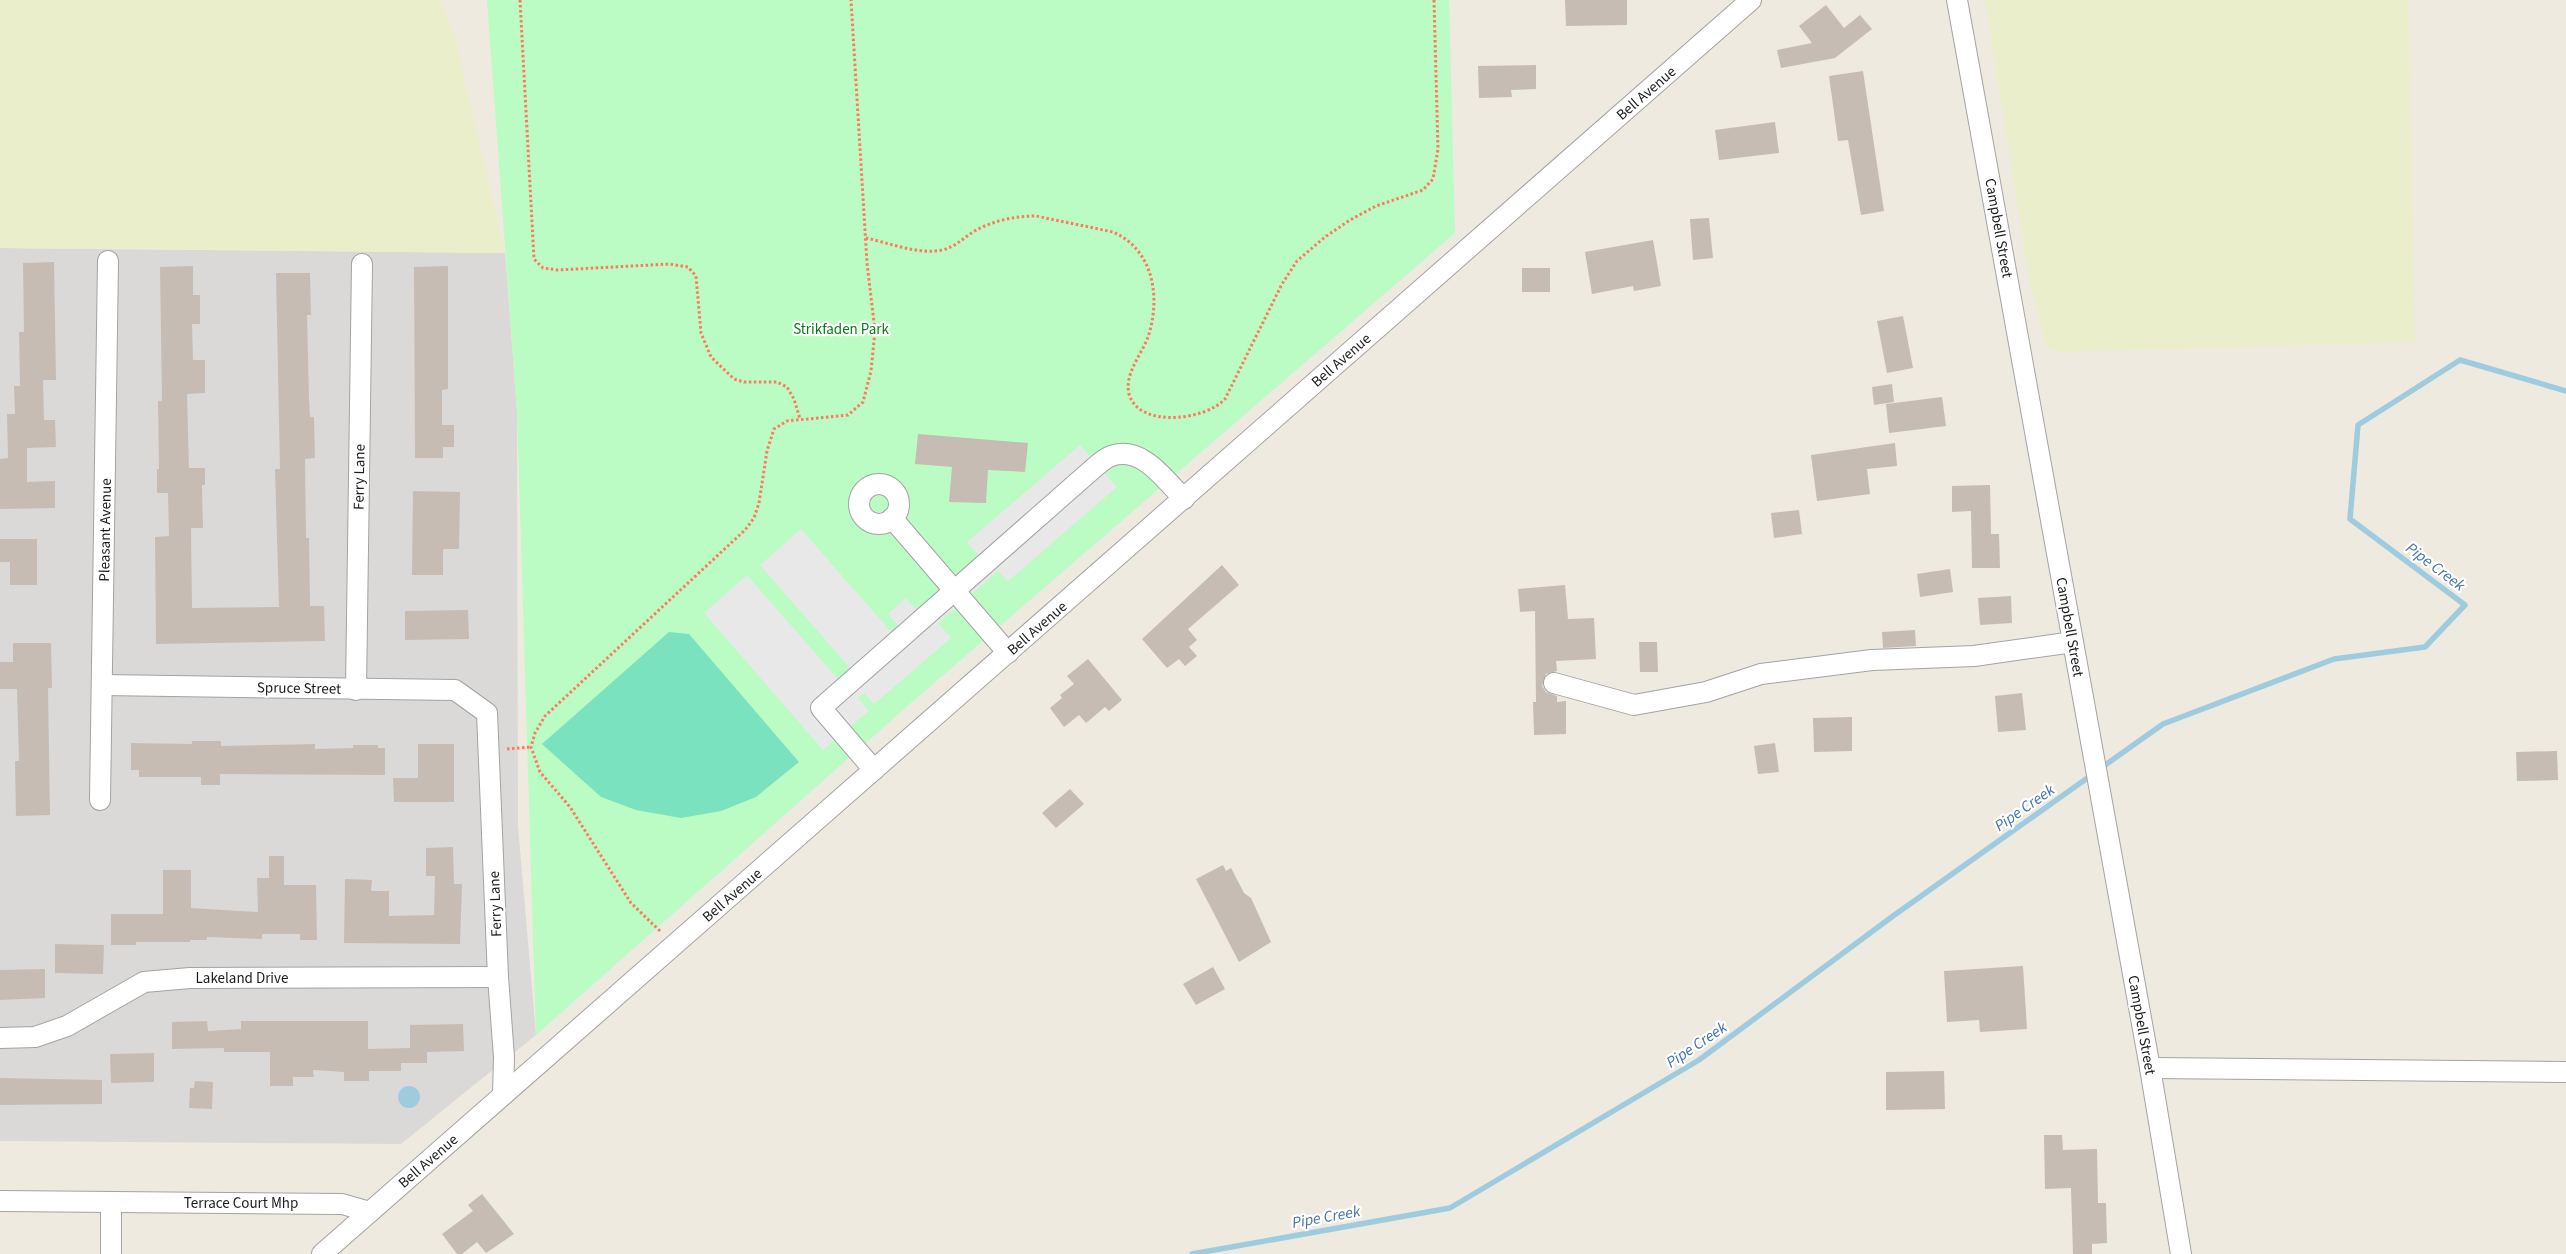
<svg xmlns="http://www.w3.org/2000/svg" width="2566" height="1254" viewBox="0 0 2566 1254" font-family="'Source Sans 3',sans-serif">
	<style>
		.residential { fill: #dad9d8 }
		.farmland { fill: #eaeeca }
		.park { fill: #bafcc3 }
		.pitch { fill: #7ae2bf }
		.parking { fill: #e8e8e8 }
		.water { fill: #9eccde }
		.lines { fill: none; stroke-linecap: round; stroke-linejoin: round }
		.stream { stroke: #9eccde; stroke-width: 5.5 }
		.building { fill: #c6bcb4 }
		.minor-casing { stroke: #a3a3a3; stroke-width: 22 }
		.path { stroke: #ff7960; stroke-width: 3; stroke-dasharray: 2.5 2.5; stroke-linecap: butt }
		.minor { stroke: #fff; stroke-width: 20 }
		.labels { text-anchor: middle; stroke-width: 4.5; stroke-linejoin: round; paint-order: stroke }
		.street-label { font-size: 15px; fill: #1c1c1c; stroke: #fff }
		.park-label { font-size: 15px; fill: #067d16; stroke: #fff }
		.water-label { font-size: 16px; font-style: italic; fill: #4474af; stroke: #fff }
	</style>
	<rect width="100%" height="100%" fill="#eeeae0"/>
	<!-- residential -->
	<polygon class="residential" points="0,248 505,253 517,411 518,826 536,1035 401,1144 0,1141"/>
	<!-- farmland -->
	<g class="farmland">
		<polygon points="0,0 440,0 455,37 505,253 0,248"/>
		<polygon points="1985,0 2408,0 2415,342 2056,352 2046,345 2030,284"/>
	</g>
	<!-- park -->
	<polygon class="park" points="487,0 1449,0 1455,233 911,703 536,1035 517,411"/>
	<!-- pitch -->
	<polygon class="pitch" points="669,632 689,634 799,762 756,797 721,811 681,818 636,810 601,797 542,744"/>
	<!-- parking -->
	<polygon class="parking" points="1080,445 1117,487 1008,581 998,571 938,623 951,638 874,704 864,693 858,698 869,711 823,750 704,613 747,575 838,679 850,668 760,565 801,529 892,633 899,626 888,614 906,598 919,613 982,559 967,542"/>
	<!-- water -->
	<circle class="water" cx="409" cy="1097" r="11"/>
	<g class="lines">
		<!-- stream -->
		<g class="stream">
			<polyline points="2101,768 2163,724 2334,659 2425,647 2465,605 2350,519 2358,425 2460,360 2566,391"/>
			<polyline points="1192,1254 1450,1208 1699,1060 1893,916 2093,774"/>
		</g>
	</g>
	<!-- building -->
	<g class="building">
		<polygon points="1565,0 1627,0 1627,25 1566,26"/>
		<polygon points="1826,5 1844,28 1860,15 1872,29 1835,58 1781,68 1777,50 1812,43 1799,26"/>
		<polygon points="1536,65 1536,89 1511,90 1512,97 1479,98 1478,66"/>
		<polygon points="1863,71 1884,211 1861,215 1848,140 1838,141 1829,76"/>
		<polygon points="1775,122 1779,153 1719,160 1715,130"/>
		<polygon points="1709,218 1713,258 1693,260 1690,219"/>
		<polygon points="1653,240 1661,286 1634,291 1633,286 1592,294 1585,252"/>
		<polygon points="54,262 56,380 43,380 44,420 55,420 56,447 27,448 27,482 55,481 55,508 0,509 0,459 8,458 7,414 15,414 14,386 20,386 19,332 24,332 23,263"/>
		<polygon points="193,266 193,295 200,295 200,324 192,324 193,360 205,360 205,393 187,394 189,468 205,468 205,485 202,485 203,528 191,528 192,608 279,607 275,469 280,469 276,273 310,273 311,315 307,315 309,399 310,417 314,417 315,458 305,459 306,538 309,538 310,606 324,606 325,641 156,644 155,537 169,536 168,493 157,493 157,469 159,469 158,401 162,401 160,267"/>
		<polygon points="448,266 448,389 442,390 442,425 454,425 454,447 443,447 443,458 415,458 414,267"/>
		<rect x="1522" y="268" width="28" height="24"/>
		<polygon points="1903,316 1913,368 1887,373 1877,321"/>
		<polygon points="1892,384 1894,402 1874,405 1872,387"/>
		<polygon points="1942,397 1946,426 1889,433 1886,404"/>
		<polygon points="918,434 1028,443 1025,472 988,470 986,503 949,502 952,467 915,464"/>
		<polygon points="1895,443 1897,466 1867,469 1870,494 1817,501 1811,455"/>
		<polygon points="1990,485 1991,534 1999,534 2000,568 1972,568 1971,511 1952,512 1952,486"/>
		<polygon points="413,491 460,492 459,549 443,549 443,575 412,575"/>
		<polygon points="1799,510 1802,534 1774,538 1771,513"/>
		<polygon points="0,539 37,539 37,585 10,585 10,562 0,562"/>
		<polygon points="1222,565 1239,585 1188,629 1197,640 1189,647 1197,656 1185,666 1179,659 1167,668 1142,639"/>
		<polygon points="1950,569 1953,592 1920,597 1917,574"/>
		<polygon points="1565,585 1568,619 1594,618 1596,659 1556,661 1557,671 1546,674 1542,686 1546,692 1557,696 1557,702 1566,701 1566,734 1534,735 1533,702 1536,702 1535,611 1520,612 1518,589"/>
		<polygon points="2011,596 2012,623 1980,625 1978,598"/>
		<polygon points="468,610 469,639 405,640 405,611"/>
		<polygon points="1915,630 1916,646 1883,648 1882,632"/>
		<polygon points="1639,642 1657,642 1658,672 1640,672"/>
		<polygon points="13,643 51,643 52,688 48,688 50,815 16,816 15,761 19,761 17,689 0,689 0,662 13,662"/>
		<polygon points="1088,659 1122,700 1109,711 1105,707 1086,723 1079,715 1064,727 1050,708 1062,698 1060,695 1074,684 1067,676"/>
		<polygon points="2022,693 2026,730 1998,732 1995,696"/>
		<polygon points="1852,717 1852,751 1814,752 1813,718"/>
		<polygon points="192,741 221,741 221,746 315,744 315,749 353,748 353,745 378,745 378,748 385,748 385,775 220,774 220,785 201,785 201,777 139,777 139,770 131,770 131,743 192,744"/>
		<polygon points="1775,743 1779,772 1758,774 1754,746"/>
		<polygon points="418,744 454,744 454,802 394,802 393,778 418,778"/>
		<polygon points="2557,751 2558,780 2517,781 2516,752"/>
		<polygon points="1070,789 1084,804 1056,828 1042,813"/>
		<polygon points="453,847 454,884 462,884 460,944 344,943 345,879 372,880 371,891 389,891 389,916 434,915 435,876 426,876 426,848"/>
		<polygon points="269,856 284,856 284,885 316,885 317,940 300,940 300,934 262,934 262,939 207,937 207,940 190,940 190,942 136,942 136,945 111,945 111,914 163,914 163,870 191,870 191,908 258,912 257,878 269,878"/>
		<polygon points="1223,865 1226,871 1231,868 1244,893 1251,898 1271,942 1239,962 1196,879"/>
		<polygon points="55,944 104,945 103,974 55,973"/>
		<polygon points="2023,966 2027,1029 1980,1032 1979,1020 1947,1022 1944,971"/>
		<polygon points="1213,967 1225,989 1196,1005 1183,984"/>
		<polygon points="45,969 45,998 0,1000 0,970"/>
		<polygon points="207,1021 208,1031 241,1029 241,1021 368,1021 368,1049 410,1048 410,1025 463,1024 464,1051 427,1052 427,1063 401,1063 401,1071 369,1071 369,1081 344,1081 344,1072 313,1070 314,1077 293,1077 293,1086 270,1086 270,1052 224,1052 224,1048 172,1049 172,1022"/>
		<polygon points="154,1053 154,1082 111,1083 110,1054"/>
		<polygon points="1944,1071 1945,1109 1886,1110 1886,1072"/>
		<polygon points="0,1078 102,1080 102,1104 0,1105"/>
		<polygon points="195,1081 213,1082 212,1109 189,1108 190,1088 194,1088"/>
		<polygon points="2044,1135 2062,1135 2063,1150 2097,1149 2098,1203 2106,1203 2107,1243 2092,1244 2092,1254 2073,1254 2071,1188 2045,1189"/>
		<polygon points="482,1194 514,1234 486,1253 477,1242 462,1254 457,1254 442,1234 473,1211 468,1205"/>
	</g>
	<g class="lines">
		<!-- minor casing -->
		<g class="minor-casing">
			<g id="minor">
				<polyline points="1957,0 2150,1068 2181,1254"/>
				<circle cx="879" cy="504" r="20"/>
				<polyline points="892,518 1008,653"/>
				<polyline points="1554,683 1634,705 1706,692 1761,674 1872,660 1974,656 2073,642"/>
				<polyline points="103,685 455,690 487,713 498,977 504,1057 503,1095"/>
				<polyline points="356,690 362,264"/>
				<path d="M874,770L821,708L1095,467C1099,464 1105,458 1111,456C1142,445 1165,480 1184,499"/>
				<polyline points="100,800 108,261"/>
				<polyline points="0,1038 35,1037 67,1026 144,982 190,978 498,977"/>
				<polyline points="2150,1068 2566,1072"/>
				<polyline points="0,1201 342,1204 370,1212"/>
				<polyline points="111,1202 111,1254"/>
				<polyline points="322,1254 1751,0"/>
			</g>
		</g>
		<!-- path -->
		<g class="path">
			<polyline points="520,0 534,259 543,268 558,270 669,264 688,267 696,276 701,333 711,357 734,379 744,382 777,382 787,387 794,399 800,419"/>
			<path d="M866,238C889,243 919,255 942,250C955,247 962,239 973,232C991,221 1015,216 1036,216L1113,232C1154,250 1161,298 1148,337C1142,354 1124,374 1129,394C1139,429 1206,420 1225,399L1282,284L1297,261L1325,237L1350,220L1376,206L1423,190L1433,179L1438,149L1434,0"/>
			<polyline points="507,749 531,747"/>
			<polyline points="660,931 631,903 570,807 540,772 531,747 535,733 545,716 745,530 754,518 759,503 767,451 774,429 787,421 848,415 863,402 871,371 875,331 867,263 851,0"/>
		</g>
		<!-- minor -->
		<use href="#minor" class="minor"/>
	</g>
	<g class="labels">
		<!-- street labels -->
		<g class="street-label">
			<text transform="translate(1646 93) rotate(-41)" y="5">Bell Avenue</text>
			<text transform="translate(1999 228) rotate(80)" y="5">Campbell Street</text>
			<text transform="translate(1341 360) rotate(-41)" y="5">Bell Avenue</text>
			<text transform="translate(359 477) rotate(-89)" y="5">Ferry Lane</text>
			<text transform="translate(105 530) rotate(-89)" y="5">Pleasant Avenue</text>
			<text transform="translate(2070 627) rotate(80)" y="5">Campbell Street</text>
			<text transform="translate(1037 628) rotate(-41)" y="5">Bell Avenue</text>
			<text transform="translate(299 688) rotate(1)" y="5">Spruce Street</text>
			<text transform="translate(732 895) rotate(-41)" y="5">Bell Avenue</text>
			<text transform="translate(495 904) rotate(-92)" y="5">Ferry Lane</text>
			<text x="242" y="983">Lakeland Drive</text>
			<text transform="translate(2142 1025) rotate(80)" y="5">Campbell Street</text>
			<text transform="translate(428 1161) rotate(-41)" y="5">Bell Avenue</text>
			<text x="241" y="1208">Terrace Court Mhp</text>
		</g>
		<!-- park labels -->
		<g class="park-label">
			<text x="841" y="334">Strikfaden Park</text>
		</g>
		<!-- water labels -->
		<g class="water-label">
			<text transform="translate(2436 566) rotate(37)" y="6">Pipe Creek</text>
			<text transform="translate(2024 807) rotate(-35)" y="6">Pipe Creek</text>
			<text transform="translate(1696 1044) rotate(-34)" y="6">Pipe Creek</text>
			<text transform="translate(1326 1216) rotate(-10)" y="6">Pipe Creek</text>
		</g>
	</g>
</svg>
